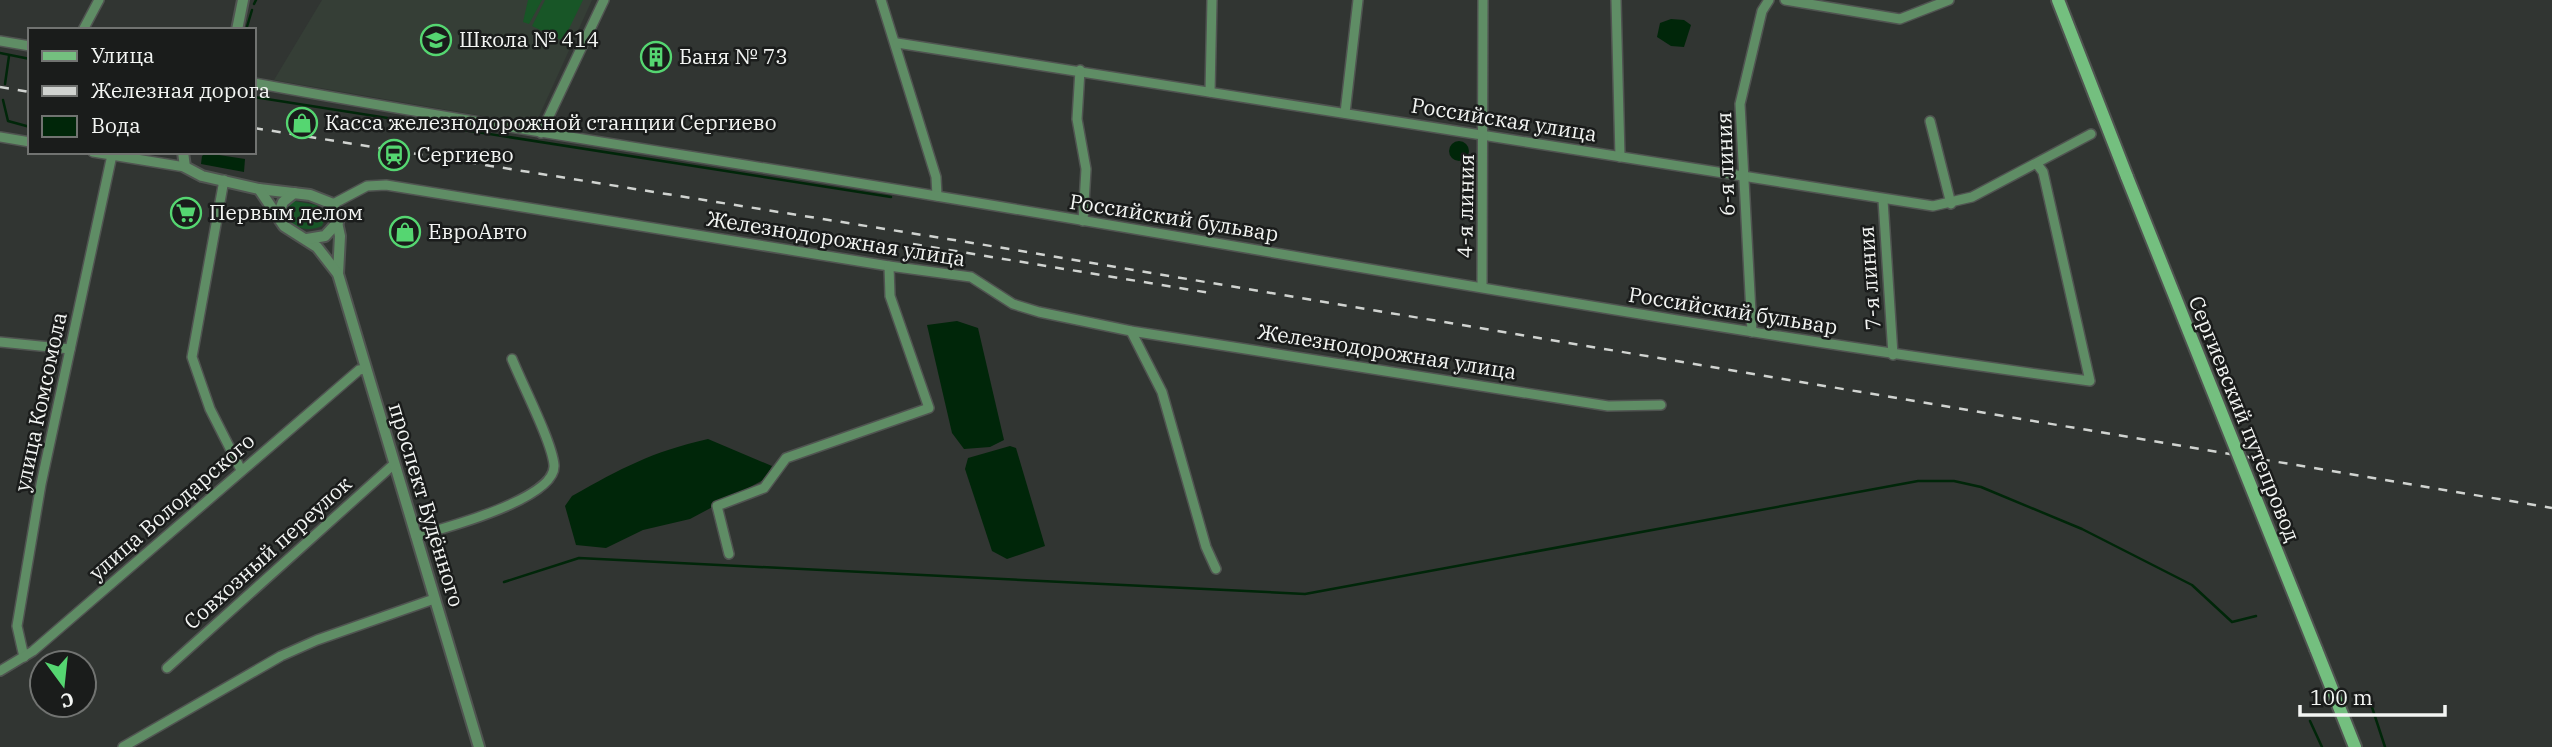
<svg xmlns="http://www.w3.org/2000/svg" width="2552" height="747" viewBox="0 0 2552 747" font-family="'IBM Plex Serif',serif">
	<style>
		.built { fill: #353e36 }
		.green { fill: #185627 }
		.water { fill: #002609 }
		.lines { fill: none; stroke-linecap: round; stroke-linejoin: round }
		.stream { stroke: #002609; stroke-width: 2.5 }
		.minor-casing { stroke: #505451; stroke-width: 12 }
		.tertiary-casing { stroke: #505451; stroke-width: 14 }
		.secondary-casing { stroke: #505451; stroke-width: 16 }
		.minor { stroke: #5f8d65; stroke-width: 9 }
		.tertiary { stroke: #5f8d65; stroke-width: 10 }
		.secondary { stroke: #74bf7f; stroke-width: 12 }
		.rail { stroke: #d0d3d0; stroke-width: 2.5; stroke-dasharray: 9 9; stroke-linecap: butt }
		.secondary-bridge-casing { stroke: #505451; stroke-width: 16; stroke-linecap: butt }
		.secondary-bridge { stroke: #74bf7f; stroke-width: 12 }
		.labels { text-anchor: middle; stroke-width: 5; stroke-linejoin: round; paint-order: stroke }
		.poi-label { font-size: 21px; fill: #f3f5f3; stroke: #1a1c1b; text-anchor: start }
		.street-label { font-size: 21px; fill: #f3f5f3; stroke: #1a1c1b }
	</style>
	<rect width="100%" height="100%" fill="#313532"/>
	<!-- built -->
	<polygon class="built" points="322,0 592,0 535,125 274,80"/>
	<!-- green -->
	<g class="green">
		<polygon points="528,0 542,0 529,24 523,22"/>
		<polygon points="545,0 583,0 563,41 532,26"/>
		<path d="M294,201L317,205L326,216L322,226C307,233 287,228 285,210Z"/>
	</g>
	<!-- water -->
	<g class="water">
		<polygon points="1671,19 1684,20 1691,25 1684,47 1671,46 1657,37 1660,23"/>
		<circle cx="1459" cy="151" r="10"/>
		<polygon points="206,153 245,159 244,172 201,164 202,156"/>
		<polygon points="957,321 978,328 1004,440 990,447 964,449 952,433 927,325"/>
		<path d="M708,439L772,466L765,479L690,519L643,530L606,548L576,545L565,506L572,496C622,468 651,452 708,439Z"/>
		<polygon points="1010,446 1016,448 1045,546 1007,559 992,551 965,469 968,458"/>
	</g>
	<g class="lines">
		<!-- stream -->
		<g class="stream">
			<polyline points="254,4 256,0"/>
			<polyline points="246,30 252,10"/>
			<polyline points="0,53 30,59"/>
			<polyline points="5,84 9,56"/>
			<polyline points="254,97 891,197"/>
			<polyline points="3,100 8,121 30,127"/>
			<polyline points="154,152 160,153"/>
			<polyline points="504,582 579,558 1305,594 1918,481 1954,481 1981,487 2082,529 2192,585 2232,622 2256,616"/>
			<polyline points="2367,692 2385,747"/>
			<polyline points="2310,721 2322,747"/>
		</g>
		<!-- minor casing -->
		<g class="minor-casing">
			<g id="minor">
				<polyline points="881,0 936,177 937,196"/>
				<polyline points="1616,0 1620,157"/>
				<polyline points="1785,0 1900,19 1949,0"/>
				<polyline points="83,30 99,0"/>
				<polyline points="0,41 30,46"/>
				<polyline points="897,43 1933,206 1972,197 2091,134"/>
				<polyline points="1080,70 1077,119 1086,169 1083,221"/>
				<path d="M254,83C481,125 709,158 936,196C1320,259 1704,330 2090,381L2043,172L2037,164"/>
				<polyline points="1210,92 1212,0"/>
				<polyline points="1345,113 1358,0"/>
				<polyline points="1930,121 1951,204"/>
				<polyline points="541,133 604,0"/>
				<polyline points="0,137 30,142"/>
				<polyline points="93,152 185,167"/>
				<polyline points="224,180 192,357 210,409 241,470"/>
				<polyline points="1883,200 1893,355"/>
				<polyline points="333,204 367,186 386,185 889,266 971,277 1013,304 1039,312 1131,331 1608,406 1661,405"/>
				<polyline points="1482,286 1483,0"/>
				<polyline points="1131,331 1162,392 1206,547 1216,569"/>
				<polyline points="1752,332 1740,104 1762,11 1769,0"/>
				<polyline points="0,342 70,349"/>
				<path d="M416,536C442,529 557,499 554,465C552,442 522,384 512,359"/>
				<polyline points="729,554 717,506 764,488 786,458 929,408 890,296 889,266"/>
				<polyline points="24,657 17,626 41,484 112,155"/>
				<polyline points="167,668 394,464"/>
				<polyline points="0,671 33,651 359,370 365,369"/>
				<polyline points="123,747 281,656 317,640 434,599"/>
			</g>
		</g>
		<!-- tertiary casing -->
		<g class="tertiary-casing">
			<g id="tertiary">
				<polyline points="237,30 243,0"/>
				<polyline points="183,152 185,167 202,176 259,189 310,195 333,204 340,236 338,274"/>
				<polyline points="259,189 284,226 317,247 338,274 479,747"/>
				<polyline points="278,215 283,202 294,193"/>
				<polyline points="307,239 325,236 338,222"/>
			</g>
		</g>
		<!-- secondary casing -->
		<g class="secondary-casing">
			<g id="secondary">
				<polyline points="2058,0 2127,177"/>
				<polyline points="2316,649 2355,747"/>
			</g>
		</g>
		<!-- minor -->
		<use href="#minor" class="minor"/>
		<!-- tertiary -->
		<use href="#tertiary" class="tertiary"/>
		<!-- secondary -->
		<use href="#secondary" class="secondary"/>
		<!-- rail -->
		<g class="rail">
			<polyline points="0,87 30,92"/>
			<polyline points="254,128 979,244 2552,508"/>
			<polyline points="913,244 1210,293"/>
		</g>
		<!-- secondary-bridge casing -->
		<g class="secondary-bridge-casing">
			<polyline id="secondary-bridge" points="2127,177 2316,649"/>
		</g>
		<!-- secondary-bridge -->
		<use href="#secondary-bridge" class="secondary-bridge"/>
	</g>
	<!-- icons -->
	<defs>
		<g id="school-ring" transform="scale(1.575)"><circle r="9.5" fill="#1a1c1b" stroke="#55d671" stroke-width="1.5"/><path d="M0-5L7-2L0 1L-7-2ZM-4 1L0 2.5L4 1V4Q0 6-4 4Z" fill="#55d671"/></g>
		<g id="building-ring" transform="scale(1.575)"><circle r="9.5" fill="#1a1c1b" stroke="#55d671" stroke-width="1.5"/><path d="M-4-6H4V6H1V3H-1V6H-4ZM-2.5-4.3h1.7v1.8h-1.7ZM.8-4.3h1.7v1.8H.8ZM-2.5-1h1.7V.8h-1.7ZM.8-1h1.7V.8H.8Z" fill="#55d671"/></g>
		<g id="shop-ring" transform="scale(1.575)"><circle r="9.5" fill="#1a1c1b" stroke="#55d671" stroke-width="1.5"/><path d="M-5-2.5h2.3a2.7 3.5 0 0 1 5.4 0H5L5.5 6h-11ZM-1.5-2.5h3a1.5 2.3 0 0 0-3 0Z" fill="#55d671"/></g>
		<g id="station-ring" transform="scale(1.575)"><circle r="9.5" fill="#1a1c1b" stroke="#55d671" stroke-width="1.5"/><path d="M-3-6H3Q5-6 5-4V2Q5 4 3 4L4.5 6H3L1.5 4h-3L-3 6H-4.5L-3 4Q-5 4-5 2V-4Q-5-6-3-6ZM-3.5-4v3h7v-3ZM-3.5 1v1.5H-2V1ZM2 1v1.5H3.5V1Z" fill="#55d671"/></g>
		<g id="supermarket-ring" transform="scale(1.575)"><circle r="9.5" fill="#1a1c1b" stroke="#55d671" stroke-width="1.5"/><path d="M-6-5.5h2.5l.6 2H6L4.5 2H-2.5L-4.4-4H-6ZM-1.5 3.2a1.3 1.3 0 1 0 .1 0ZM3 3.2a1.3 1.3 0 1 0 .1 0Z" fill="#55d671"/></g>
	</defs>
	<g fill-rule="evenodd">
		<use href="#school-ring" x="436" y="40"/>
		<use href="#building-ring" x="656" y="57"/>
		<use href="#shop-ring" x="302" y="123"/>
		<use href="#station-ring" x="394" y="155"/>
		<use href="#supermarket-ring" x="186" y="213"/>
		<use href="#shop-ring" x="405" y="232"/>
	</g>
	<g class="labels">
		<!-- poi labels -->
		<g class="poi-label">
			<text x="459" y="47">Школа № 414</text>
			<text x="679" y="64">Баня № 73</text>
			<text x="325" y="130">Касса железнодорожной станции Сергиево</text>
			<text x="417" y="162">Сергиево</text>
			<text x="209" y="220">Первым делом</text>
			<text x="428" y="239">ЕвроАвто</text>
		</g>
		<!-- street labels -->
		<g class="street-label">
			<text transform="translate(1504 120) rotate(9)" y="7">Российская улица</text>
			<text transform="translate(1726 164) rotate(-92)" y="7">6-я линия</text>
			<text transform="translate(1466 206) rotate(-89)" y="7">4-я линия</text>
			<text transform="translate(1174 218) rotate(9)" y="7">Российский бульвар</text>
			<text transform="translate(836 239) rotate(9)" y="7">Железнодорожная улица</text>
			<text transform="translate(1870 278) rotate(-94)" y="7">7-я линия</text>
			<text transform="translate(1733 311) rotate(9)" y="7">Российский бульвар</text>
			<text transform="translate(1387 352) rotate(9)" y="7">Железнодорожная улица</text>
			<text transform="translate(41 402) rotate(-78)" y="7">улица Комсомола</text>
			<text transform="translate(2244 419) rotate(68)" y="7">Сергиевский путепровод</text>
			<text transform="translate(426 505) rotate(73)" y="7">проспект Будённого</text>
			<text transform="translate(172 507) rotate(-41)" y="7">улица Володарского</text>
			<text transform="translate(268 553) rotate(-42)" y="7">Совхозный переулок</text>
		</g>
	</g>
	<!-- legend -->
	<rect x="28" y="28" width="228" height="126" fill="#1a1c1b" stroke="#717371" stroke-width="2"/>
	<rect x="42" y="51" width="35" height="10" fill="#74bf7f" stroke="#717371" stroke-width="2"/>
	<text x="91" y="63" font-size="21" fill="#f3f5f3">Улица</text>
	<rect x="42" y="86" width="35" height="10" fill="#d0d3d0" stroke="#717371" stroke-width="2"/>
	<text x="91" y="98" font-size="21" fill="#f3f5f3">Железная дорога</text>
	<rect x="42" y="116" width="35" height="21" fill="#002609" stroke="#717371" stroke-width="2"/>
	<text x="91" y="133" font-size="21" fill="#f3f5f3">Вода</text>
	<!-- north arrow -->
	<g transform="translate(63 684) rotate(165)"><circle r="33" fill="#1a1c1b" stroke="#717371" stroke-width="2"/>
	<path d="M0-5L12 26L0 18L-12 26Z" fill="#55d671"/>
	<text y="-10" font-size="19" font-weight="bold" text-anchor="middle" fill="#f3f5f3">С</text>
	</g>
	<!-- scale -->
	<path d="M2300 705v10h145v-10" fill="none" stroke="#f3f5f3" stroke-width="3.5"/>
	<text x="2310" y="705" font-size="21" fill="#f3f5f3" stroke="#1a1c1b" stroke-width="5" paint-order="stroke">100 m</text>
</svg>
